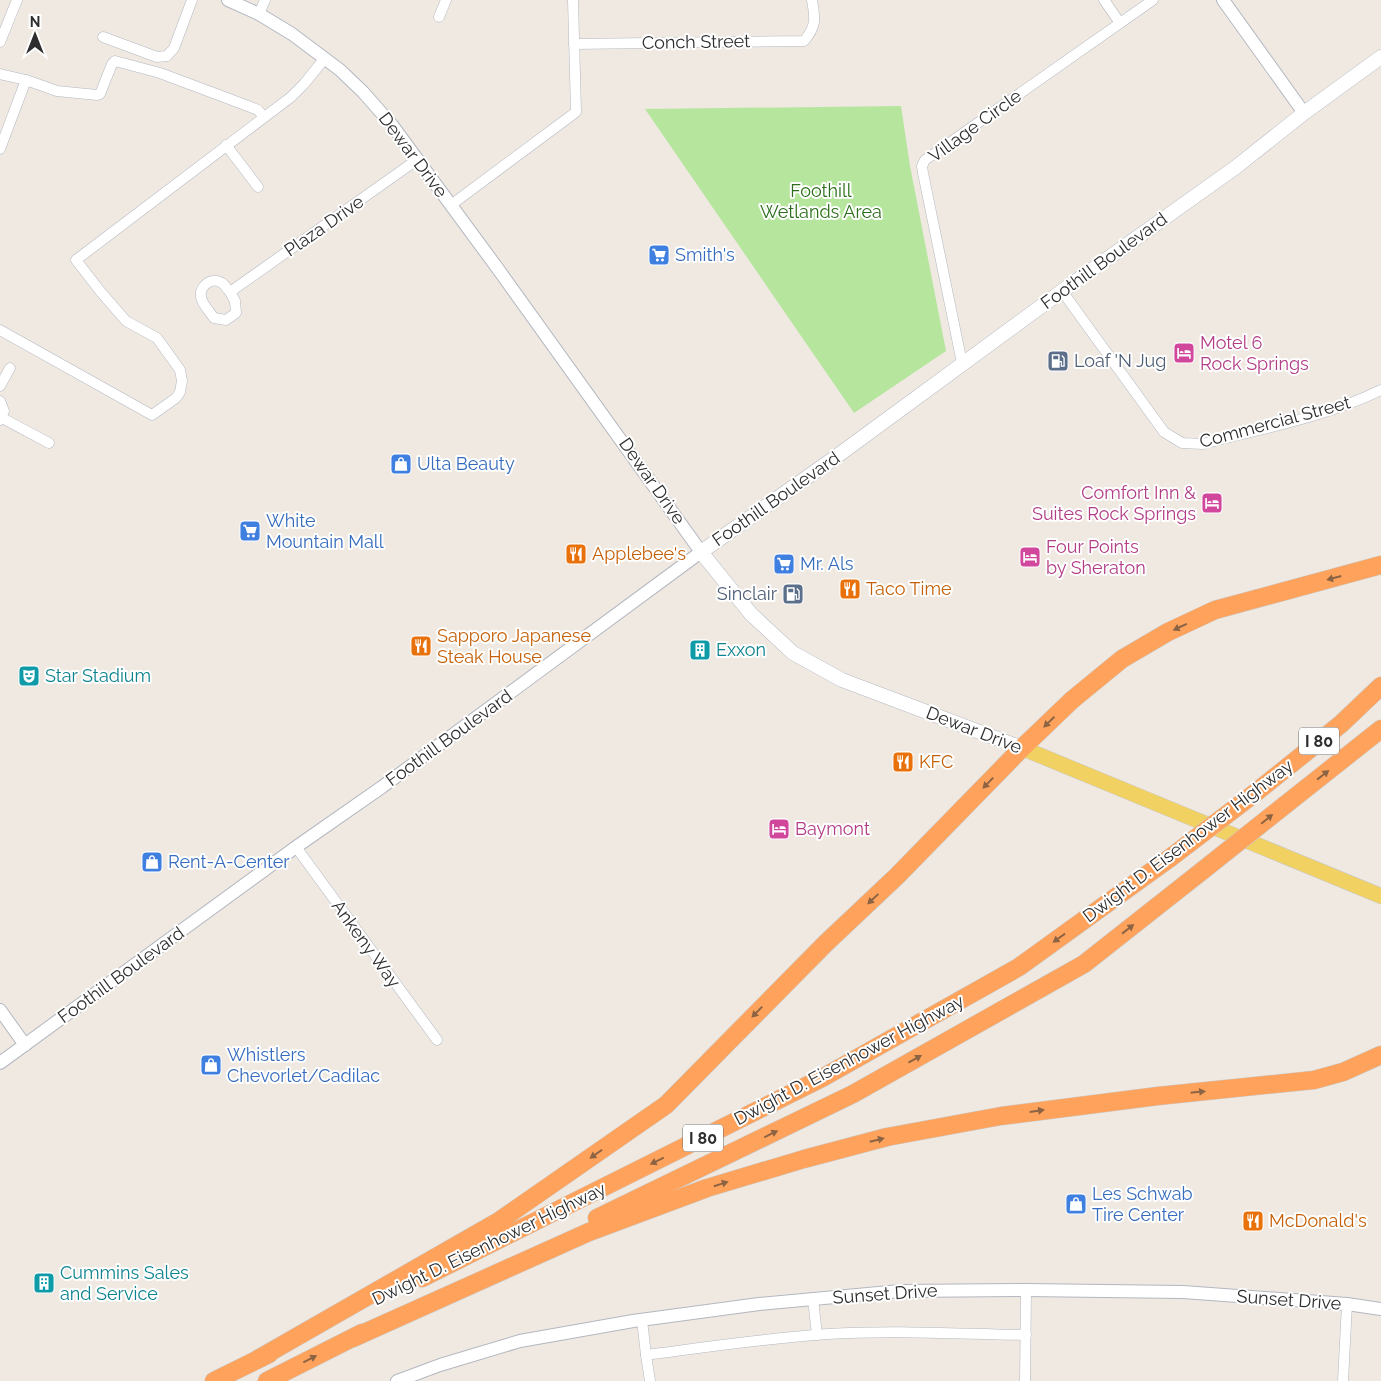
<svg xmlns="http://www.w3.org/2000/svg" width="1381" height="1381" viewBox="0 0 1381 1381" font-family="Raleway,sans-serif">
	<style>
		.green { fill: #b6e59e }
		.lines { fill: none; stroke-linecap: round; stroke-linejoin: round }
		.minor-casing { stroke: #b4b7c1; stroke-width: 11 }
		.tertiary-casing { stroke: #b4b7c1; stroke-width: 14 }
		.secondary-casing { stroke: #b4b7c1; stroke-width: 15 }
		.primary-casing { stroke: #c9c9c9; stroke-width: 16 }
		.motorway-casing { stroke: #c9c9c9; stroke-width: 19 }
		.minor { stroke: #fff; stroke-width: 10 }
		.tertiary { stroke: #fff; stroke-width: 12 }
		.secondary { stroke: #fff; stroke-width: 14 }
		.primary { stroke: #f2d163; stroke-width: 15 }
		.motorway { stroke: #ffa35c; stroke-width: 18 }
		.motorway-bridge-casing { stroke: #c9c9c9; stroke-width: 19; stroke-linecap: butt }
		.motorway-bridge { stroke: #ffa35c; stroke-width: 18 }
		.oneway { fill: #8c6343 }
		.labels { text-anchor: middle; stroke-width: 4; stroke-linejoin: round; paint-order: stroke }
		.shield { fill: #fff; stroke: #6d6d6d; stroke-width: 1 }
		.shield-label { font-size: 16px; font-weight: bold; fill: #2e2e2e }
		.street-label { font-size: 18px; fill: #2e2e2e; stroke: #fff }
		.park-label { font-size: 18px; fill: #2c6e1b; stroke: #fff }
		.shop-label { font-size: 18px; fill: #366cbe; stroke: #fff; text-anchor: start }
		.hotel-label { font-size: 18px; fill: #b23c85; stroke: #fff; text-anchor: start }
		.service-label { font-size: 18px; fill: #4e5e75; stroke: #fff; text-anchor: start }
		.food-label { font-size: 18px; fill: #c56008; stroke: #fff; text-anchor: start }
		.culture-label { font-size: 18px; fill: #0d838f; stroke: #fff; text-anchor: start }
	</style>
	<rect width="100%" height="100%" fill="#efe9e1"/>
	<!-- green -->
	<polygon class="green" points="901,106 910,166 946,351 854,413 645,109"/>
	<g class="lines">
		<!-- minor casing -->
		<g class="minor-casing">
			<g id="minor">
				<polyline points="1104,0 1120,23"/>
				<polyline points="259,14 265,0"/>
				<polyline points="439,17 446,0"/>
				<polyline points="103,37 157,57 167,56 174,48 192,0"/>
				<polyline points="0,42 17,0"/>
				<path d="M574,44L804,41C817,26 815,18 812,0"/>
				<polyline points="0,74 26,80 0,149"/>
				<polyline points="26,80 57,91 97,95 100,94 112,64 115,61 160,73 248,106 258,110 264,117"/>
				<polyline points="226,145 258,187"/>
				<polyline points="451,205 576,112 573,0"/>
				<path d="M1062,291L1164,432L1182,443L1203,444C1263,428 1326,417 1381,390"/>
				<path d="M230,292L235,301L236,313L226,320L214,318C209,311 202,304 201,297C199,286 212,276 222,283C225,285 228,290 230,292L418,159"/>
				<polyline points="0,330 152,415 176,398 180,392 182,381 180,370 157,338 126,321 100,291 76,260 291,97 304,84 325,58"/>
				<polyline points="962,363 923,173 922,166 925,160 1153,0"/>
				<polyline points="0,386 10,368"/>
				<polyline points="0,401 4,411 0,420"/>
				<polyline points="2,418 49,443"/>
				<polyline points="296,847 437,1040"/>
				<polyline points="813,1299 817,1335"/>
				<path d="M642,1320L646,1355C707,1347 767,1338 828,1334C893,1330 960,1334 1026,1335"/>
				<polyline points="646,1355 650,1381"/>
				<polyline points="1025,1381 1026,1290"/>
				<polyline points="1343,1381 1347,1304"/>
			</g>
		</g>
		<!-- tertiary casing -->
		<g class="tertiary-casing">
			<g id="tertiary">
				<polyline points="1223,0 1304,113"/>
				<polyline points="0,1010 25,1045"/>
				<polyline points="0,1063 296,847 382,787 701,552 498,269 392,125 363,92 340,70 292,34 259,14 228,0"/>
				<polyline points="397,1381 440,1365 520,1341 633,1321 759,1304 900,1291 1026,1290 1183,1292 1347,1304 1381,1309"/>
			</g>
		</g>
		<!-- secondary casing -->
		<g class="secondary-casing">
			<polyline id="secondary" points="1022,748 842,680 793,653 751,614 701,552 833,459 1062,291 1236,167 1304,113 1381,57"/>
		</g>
		<!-- primary casing -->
		<g class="primary-casing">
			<polyline id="primary" points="1022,748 1381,896"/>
		</g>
		<!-- motorway casing -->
		<g class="motorway-casing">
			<g id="motorway">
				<polyline points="1255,793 1341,724 1381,686"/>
				<polyline points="1285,805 1381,729"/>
				<polyline points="597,1218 853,1094 1084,964 1202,871"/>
				<polyline points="422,1278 822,1078 1019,967 1170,858"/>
				<polyline points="353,1338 589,1232 707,1188 804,1159 887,1137 1001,1116 1158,1096 1314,1080 1343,1072 1381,1055"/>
				<polyline points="258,1359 499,1221 666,1105 826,943 897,876 1022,748 1072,700 1122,659 1168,632 1215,610 1381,565"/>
				<polyline points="214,1381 269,1354"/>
				<polyline points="267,1381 362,1333"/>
			</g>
		</g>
		<!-- minor -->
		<use href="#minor" class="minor"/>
		<!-- tertiary -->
		<use href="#tertiary" class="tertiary"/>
		<!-- secondary -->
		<use href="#secondary" class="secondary"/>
		<!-- primary -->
		<use href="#primary" class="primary"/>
		<!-- motorway -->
		<use href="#motorway" class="motorway"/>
		<!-- motorway-bridge casing -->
		<g class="motorway-bridge-casing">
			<g id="motorway-bridge">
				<polyline points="1170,858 1255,793"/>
				<polyline points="1202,871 1285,805"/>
			</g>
		</g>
		<!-- motorway-bridge -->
		<use href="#motorway-bridge" class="motorway-bridge"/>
	</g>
	<!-- one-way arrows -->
	<defs><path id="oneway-solid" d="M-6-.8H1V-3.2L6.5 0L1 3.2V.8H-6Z" transform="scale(1.25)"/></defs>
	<g class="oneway">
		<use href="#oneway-solid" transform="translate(1334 578) rotate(165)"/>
		<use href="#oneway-solid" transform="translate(1180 627) rotate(155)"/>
		<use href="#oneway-solid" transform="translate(1049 722) rotate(136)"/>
		<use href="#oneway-solid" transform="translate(1323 775) rotate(-38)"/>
		<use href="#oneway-solid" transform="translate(988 783) rotate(134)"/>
		<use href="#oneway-solid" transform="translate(1267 819) rotate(-39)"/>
		<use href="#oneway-solid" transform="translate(873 899) rotate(137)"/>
		<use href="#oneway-solid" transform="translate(1128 929) rotate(-38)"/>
		<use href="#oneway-solid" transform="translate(1059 938) rotate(144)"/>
		<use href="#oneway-solid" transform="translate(757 1012) rotate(134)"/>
		<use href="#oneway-solid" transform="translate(915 1059) rotate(-29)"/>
		<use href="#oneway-solid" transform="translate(1198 1092) rotate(-6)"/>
		<use href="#oneway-solid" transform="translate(1037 1111) rotate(-8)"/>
		<use href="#oneway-solid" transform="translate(771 1134) rotate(-26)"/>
		<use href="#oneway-solid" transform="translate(877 1140) rotate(-14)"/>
		<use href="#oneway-solid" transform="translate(596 1154) rotate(145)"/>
		<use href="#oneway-solid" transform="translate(657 1161) rotate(154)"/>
		<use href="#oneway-solid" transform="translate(721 1184) rotate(-18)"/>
		<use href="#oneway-solid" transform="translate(310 1359) rotate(-27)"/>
	</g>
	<!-- icons -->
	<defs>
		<g id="supermarket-square" transform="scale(1.125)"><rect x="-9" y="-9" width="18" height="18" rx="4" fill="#3f7fe0" stroke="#fff"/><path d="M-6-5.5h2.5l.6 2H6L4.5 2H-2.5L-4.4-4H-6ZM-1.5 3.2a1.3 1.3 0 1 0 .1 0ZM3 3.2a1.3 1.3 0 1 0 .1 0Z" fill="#fff"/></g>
		<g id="hotel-square" transform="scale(1.125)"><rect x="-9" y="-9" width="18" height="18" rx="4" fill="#d1479c" stroke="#fff"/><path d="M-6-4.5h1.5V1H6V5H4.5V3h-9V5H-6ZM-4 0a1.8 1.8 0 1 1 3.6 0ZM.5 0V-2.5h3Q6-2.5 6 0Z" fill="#fff"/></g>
		<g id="fuel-square" transform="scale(1.125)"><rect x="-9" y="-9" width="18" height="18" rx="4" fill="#5c6f8a" stroke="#fff"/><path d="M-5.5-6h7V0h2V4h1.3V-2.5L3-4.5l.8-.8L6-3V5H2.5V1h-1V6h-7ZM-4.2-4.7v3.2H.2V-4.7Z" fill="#fff"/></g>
		<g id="shop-square" transform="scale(1.125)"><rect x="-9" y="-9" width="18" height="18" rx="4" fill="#3f7fe0" stroke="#fff"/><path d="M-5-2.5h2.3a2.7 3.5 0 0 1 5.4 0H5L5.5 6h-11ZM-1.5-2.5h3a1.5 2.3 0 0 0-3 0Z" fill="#fff"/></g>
		<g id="restaurant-square" transform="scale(1.125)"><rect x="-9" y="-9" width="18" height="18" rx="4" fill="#e8710a" stroke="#fff"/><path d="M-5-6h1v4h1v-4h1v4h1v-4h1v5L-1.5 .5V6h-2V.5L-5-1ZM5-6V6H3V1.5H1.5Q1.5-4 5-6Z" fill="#fff"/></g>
		<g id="building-square" transform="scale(1.125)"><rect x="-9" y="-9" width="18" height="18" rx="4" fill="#0f9aa8" stroke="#fff"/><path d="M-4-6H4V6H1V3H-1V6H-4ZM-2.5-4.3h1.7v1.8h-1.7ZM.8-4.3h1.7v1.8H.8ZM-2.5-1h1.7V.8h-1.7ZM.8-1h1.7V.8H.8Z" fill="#fff"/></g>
		<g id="theatre-square" transform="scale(1.125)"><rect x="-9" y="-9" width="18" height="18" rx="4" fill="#0f9aa8" stroke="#fff"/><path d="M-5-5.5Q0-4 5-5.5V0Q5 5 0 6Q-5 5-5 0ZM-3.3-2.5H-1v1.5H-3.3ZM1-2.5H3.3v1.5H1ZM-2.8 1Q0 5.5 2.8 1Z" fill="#fff"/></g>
	</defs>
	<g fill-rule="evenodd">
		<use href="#supermarket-square" x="659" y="255"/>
		<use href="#hotel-square" x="1184" y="353"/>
		<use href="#fuel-square" x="1058" y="361"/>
		<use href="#shop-square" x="401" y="464"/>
		<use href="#hotel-square" x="1212" y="503"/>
		<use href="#supermarket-square" x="250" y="531"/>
		<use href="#restaurant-square" x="576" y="554"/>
		<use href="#hotel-square" x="1030" y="557"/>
		<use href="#supermarket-square" x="784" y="564"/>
		<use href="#restaurant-square" x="850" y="589"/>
		<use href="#fuel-square" x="793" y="594"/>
		<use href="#restaurant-square" x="421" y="646"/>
		<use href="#building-square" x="700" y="650"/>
		<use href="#theatre-square" x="29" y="676"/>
		<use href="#restaurant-square" x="903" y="762"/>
		<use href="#hotel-square" x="779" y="829"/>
		<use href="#shop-square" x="152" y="862"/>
		<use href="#shop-square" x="211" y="1065"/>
		<use href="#shop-square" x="1076" y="1204"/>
		<use href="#restaurant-square" x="1253" y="1221"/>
		<use href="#building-square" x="44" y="1283"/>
	</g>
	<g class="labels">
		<!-- shield labels -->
		<g class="shield">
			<rect x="1299" y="727.5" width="40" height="27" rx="4"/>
			<rect x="683" y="1124.5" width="40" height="27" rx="4"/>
		</g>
		<g class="shield-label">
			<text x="1319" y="747">I 80</text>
			<text x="703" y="1144">I 80</text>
		</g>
		<!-- street labels -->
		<g class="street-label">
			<text transform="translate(696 42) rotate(-1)" y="6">Conch Street</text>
			<text transform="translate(975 126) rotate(-36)" y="6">Village Circle</text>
			<text transform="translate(413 155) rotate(53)" y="6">Dewar Drive</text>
			<text transform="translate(324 226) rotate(-35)" y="6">Plaza Drive</text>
			<text transform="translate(1104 261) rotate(-36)" y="6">Foothill Boulevard</text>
			<text transform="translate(1275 422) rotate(-15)" y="6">Commercial Street</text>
			<text transform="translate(652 481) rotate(55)" y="6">Dewar Drive</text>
			<text transform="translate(776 499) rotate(-35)" y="6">Foothill Boulevard</text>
			<text transform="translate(974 730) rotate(21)" y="6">Dewar Drive</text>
			<text transform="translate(449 738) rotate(-36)" y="6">Foothill Boulevard</text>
			<text transform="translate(1188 841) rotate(-37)" y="6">Dwight D. Eisenhower Highway</text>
			<text transform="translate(366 944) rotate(54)" y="6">Ankeny Way</text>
			<text transform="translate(121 975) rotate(-36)" y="6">Foothill Boulevard</text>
			<text transform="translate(849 1060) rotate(-28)" y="6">Dwight D. Eisenhower Highway</text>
			<text transform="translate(489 1244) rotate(-26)" y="6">Dwight D. Eisenhower Highway</text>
			<text transform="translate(885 1294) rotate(-4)" y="6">Sunset Drive</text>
			<text transform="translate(1289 1300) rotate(4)" y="6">Sunset Drive</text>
		</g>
		<!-- park labels -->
		<g class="park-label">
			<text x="821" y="197">Foothill<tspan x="821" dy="21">Wetlands Area</tspan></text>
		</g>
		<!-- shop labels -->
		<g class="shop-label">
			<text x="675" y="261">Smith's</text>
			<text x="417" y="470">Ulta Beauty</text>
			<text x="266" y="527">White<tspan x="266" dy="21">Mountain Mall</tspan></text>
			<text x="800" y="570">Mr. Als</text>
			<text x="168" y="868">Rent-A-Center</text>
			<text x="227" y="1061">Whistlers<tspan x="227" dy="21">Chevorlet/Cadilac</tspan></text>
			<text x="1092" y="1200">Les Schwab<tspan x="1092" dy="21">Tire Center</tspan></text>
		</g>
		<!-- hotel labels -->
		<g class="hotel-label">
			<text x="1200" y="349">Motel 6<tspan x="1200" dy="21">Rock Springs</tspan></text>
			<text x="1196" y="499" text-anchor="end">Comfort Inn &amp;<tspan x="1196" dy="21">Suites Rock Springs</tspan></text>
			<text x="1046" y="553">Four Points<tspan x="1046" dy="21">by Sheraton</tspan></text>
			<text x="795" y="835">Baymont</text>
		</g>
		<!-- service labels -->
		<g class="service-label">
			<text x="1074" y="367">Loaf 'N Jug</text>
			<text x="777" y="600" text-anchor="end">Sinclair</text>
		</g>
		<!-- food labels -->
		<g class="food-label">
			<text x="592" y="560">Applebee's</text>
			<text x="866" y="595">Taco Time</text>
			<text x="437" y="642">Sapporo Japanese<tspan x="437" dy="21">Steak House</tspan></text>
			<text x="919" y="768">KFC</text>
			<text x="1269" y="1227">McDonald's</text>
		</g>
		<!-- culture labels -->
		<g class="culture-label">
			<text x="716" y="656">Exxon</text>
			<text x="45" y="682">Star Stadium</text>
			<text x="60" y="1279">Cummins Sales<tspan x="60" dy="21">and Service</tspan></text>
		</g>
	</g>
	<!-- north arrow -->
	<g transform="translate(35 35)" stroke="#ffffff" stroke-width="4" paint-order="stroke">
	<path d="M0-4L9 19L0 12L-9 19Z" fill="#2e2e2e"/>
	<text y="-8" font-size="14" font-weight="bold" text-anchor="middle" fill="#2e2e2e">N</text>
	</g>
</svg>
